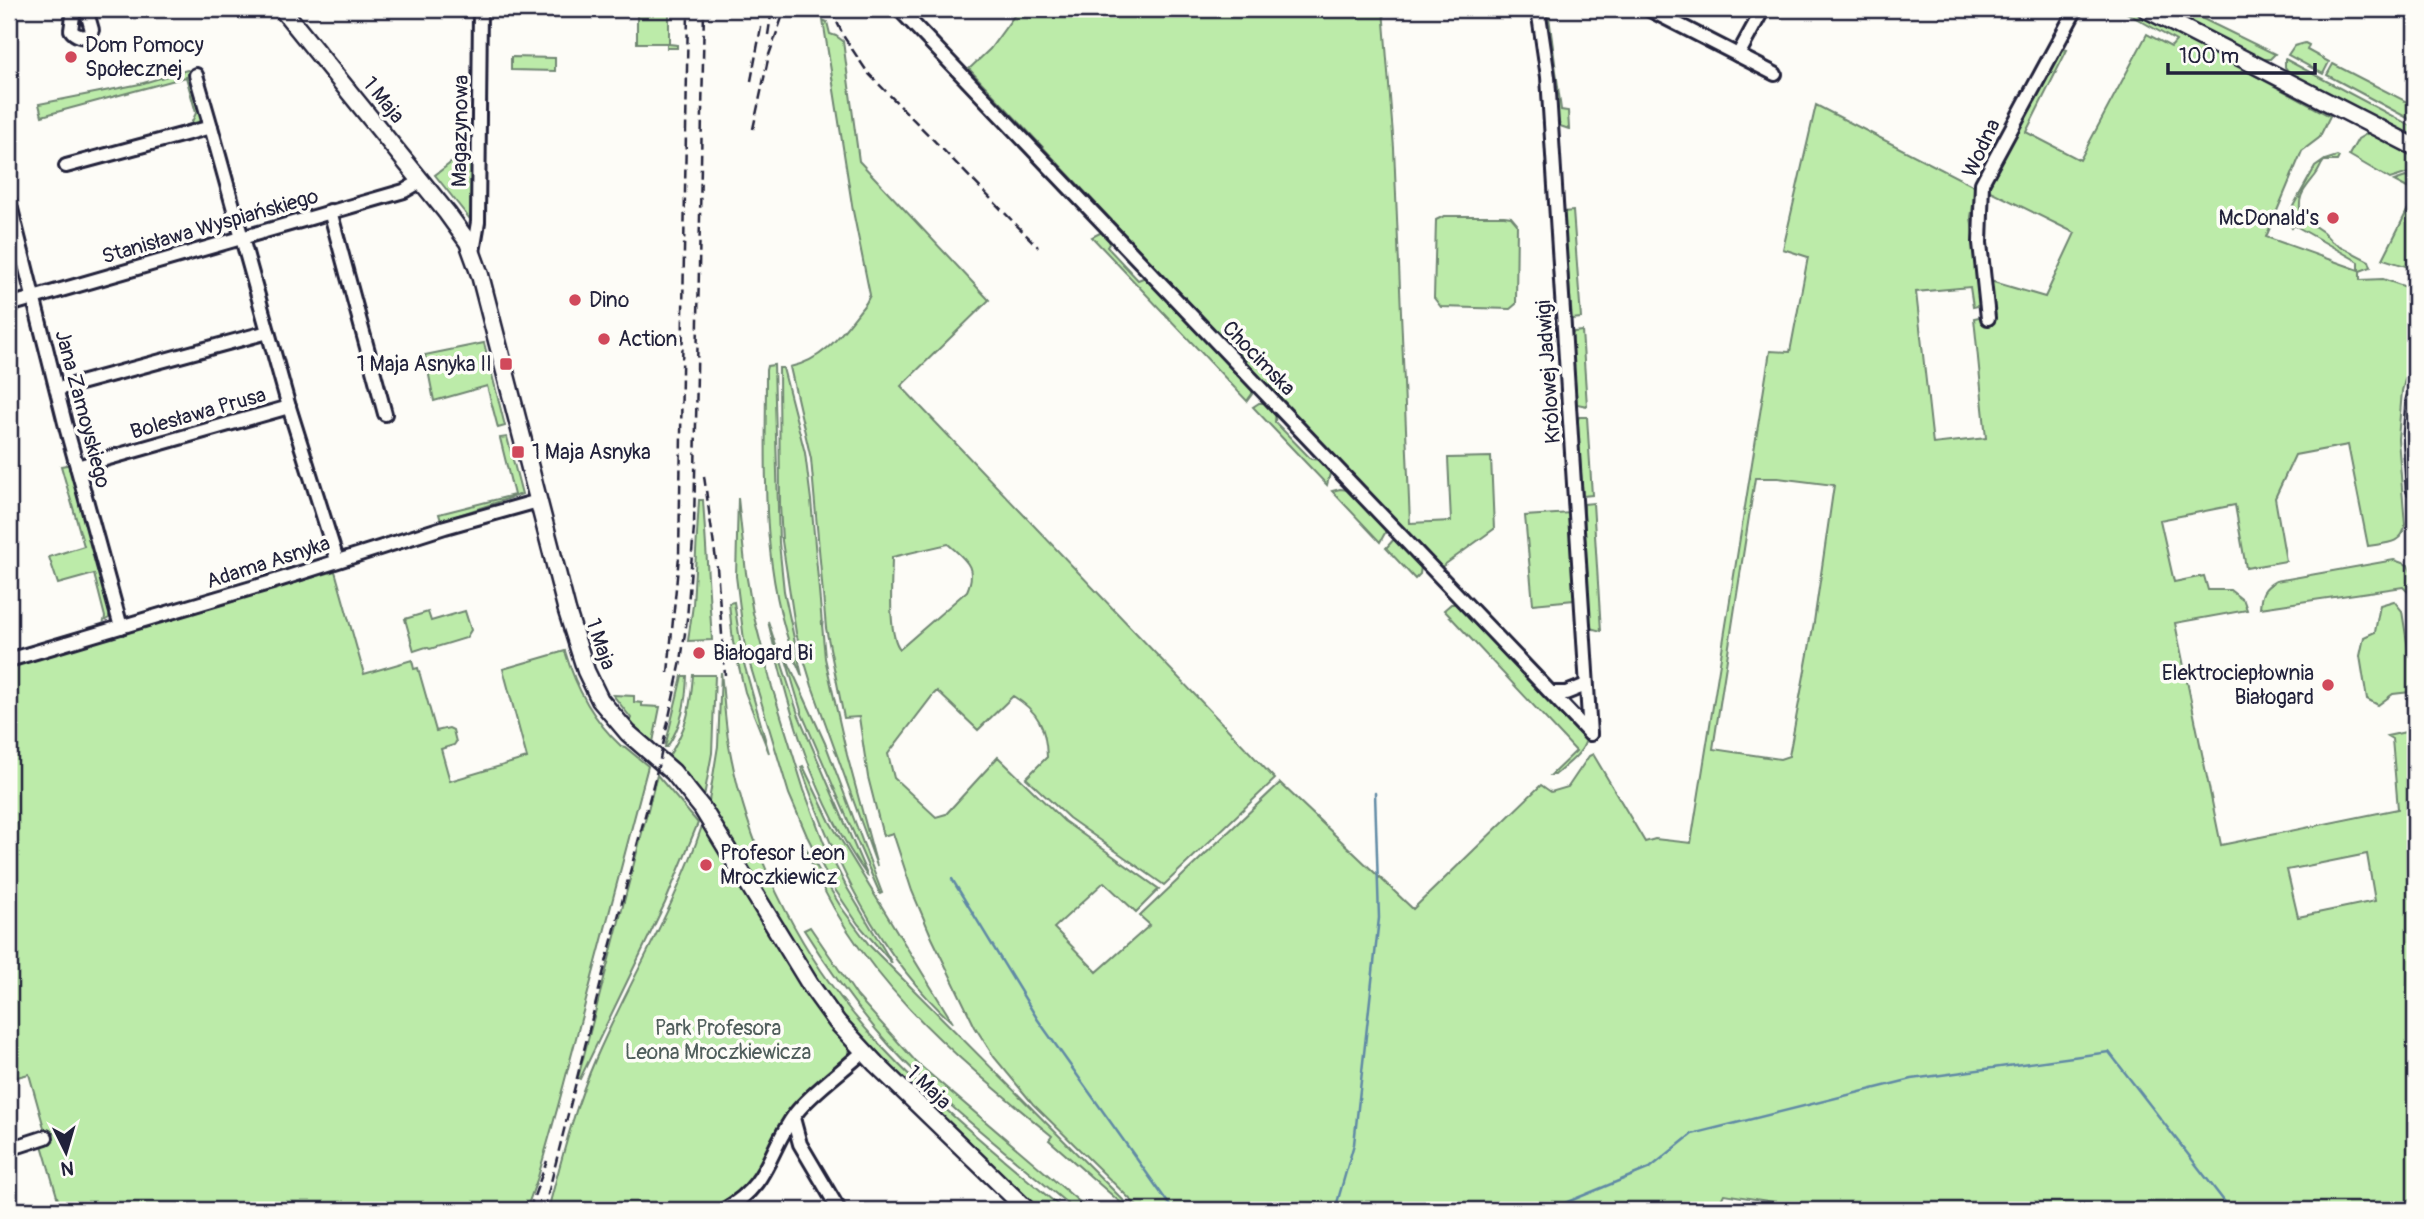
<svg xmlns="http://www.w3.org/2000/svg" width="2424" height="1219" viewBox="0 0 2424 1219" font-family="Pangolin,sans-serif">
	<style>
		.green { fill: #bceba9; stroke: #6f8672; stroke-width: 2; fill-rule: evenodd }
		.lines { fill: none; stroke-linecap: round; stroke-linejoin: round }
		.stream { stroke: #608aa5; stroke-width: 2.5 }
		.street-casing { stroke: #22223b; stroke-width: 18 }
		.secondary-casing { stroke: #22223b; stroke-width: 21 }
		.street { stroke: #fdfcf7; stroke-width: 12 }
		.secondary { stroke: #fdfcf7; stroke-width: 16 }
		.rail { stroke: #22223b; stroke-width: 2.5; stroke-dasharray: 10 5; stroke-linecap: butt }
		.poi-dot { fill: #d1495b; stroke: #fdfcf7; stroke-width: 2.5 }
		.labels { text-anchor: middle; stroke-width: 7; stroke-linejoin: round; paint-order: stroke }
		.poi-label { font-size: 21px; fill: #22223b; stroke: #fdfcf7; text-anchor: start }
		.street-label { font-size: 21px; fill: #22223b; stroke: #fdfcf7 }
		.park-label { font-size: 21px; fill: #505e5c; stroke: #fdfcf7 }
	</style>
	<rect width="100%" height="100%" fill="#fdfcf7"/>
	<filter id="ink" filterUnits="userSpaceOnUse"><feTurbulence type="fractalNoise" baseFrequency=".0143" numOctaves="2"/><feDisplacementMap in="SourceGraphic" scale="14" xChannelSelector="R" yChannelSelector="G"/><feConvolveMatrix kernelMatrix="1 2 1 2 8 2 1 2 1" color-interpolation-filters="sRGB"/></filter>
	<g filter="url(#ink)">
		<!-- green -->
		<g class="green">
			<polygon points="637,9 669,9 669,44 677,45 677,48 667,48 667,43 637,43"/>
			<polygon points="1019,9 1383,9 1394,148 1410,523 1451,521 1448,458 1491,457 1494,529 1440,568 969,69 990,49"/>
			<polygon points="1544,9 1548,9 1561,110 1568,111 1569,129 1560,126 1556,111"/>
			<path d="M2120,9H2132L2330,116L2319,138L2302,151L2266,237L2359,270V262L2294,225L2292,228L2287,220L2288,215L2315,167L2325,160L2337,156L2339,157L2337,161H2324C2320,166 2319,171 2315,176C2303,191 2297,196 2301,217L2323,232L2332,242L2369,261L2371,267L2360,271V280L2383,279L2415,290V342L2402,391L2398,439L2405,525C2403,545 2384,543 2368,546L2348,445L2295,455L2275,498L2286,561L2246,568L2235,505L2160,520L2174,582L2204,576L2208,590H2230L2244,601L2247,610L2175,623L2221,845L2398,809L2392,739L2387,736L2415,730V1210H1823L1724,1194L1716,1210H1141L1033,1104L994,1057L975,1027L932,938L912,891L893,833L883,836L868,777L859,717L844,718L826,628L811,459L790,367C826,360 844,330 866,303L870,295L853,211L823,20L827,22L830,34L836,36L843,41L859,161L989,300L901,386L1275,779L1164,885L1069,818L1026,778L1047,757C1046,727 1038,711 1013,696L978,730L937,691L933,695L888,754L894,778L936,817L946,814L998,757L1064,821L1159,889L1136,912L1104,882L1054,928L1097,972L1150,925L1140,916L1280,783L1413,909L1541,785L1551,792L1568,787L1589,756L1593,754L1645,842L1655,839L1691,843L1770,351L1790,352L1808,257L1783,249L1816,105L1976,187L1971,217L1982,305L1973,307L1970,287L1916,292L1933,444L1986,438L1974,318L1994,314L1990,281L2045,297L2075,233L1988,190V184L2059,48L2067,50L2026,132L2080,160L2147,34L2171,47L2176,41ZM1755,478H1778L1834,485L1814,622L1789,756L1780,759L1713,749ZM948,544C965,560 978,566 967,591L900,649C887,635 892,577 892,557ZM2367,854L2375,901L2298,917L2287,870Z"/>
			<polygon points="2164,9 2193,14 2275,54 2270,59 2259,59"/>
			<polygon points="2305,43 2309,45 2307,50 2329,62 2323,74 2288,55 2294,46"/>
			<polygon points="511,57 555,58 555,71 511,70"/>
			<polygon points="2285,59 2415,128 2415,141 2292,76 2285,67"/>
			<polygon points="2333,64 2415,106 2415,122 2327,75"/>
			<polygon points="187,70 192,72 203,120 202,124 185,129 184,126 191,124 196,113 186,77 42,116 39,104 140,84"/>
			<polygon points="2370,132 2415,154 2415,171 2390,179 2349,155 2358,139"/>
			<polygon points="474,145 473,223 435,175"/>
			<polygon points="2415,174 2415,269 2383,259 2412,201 2411,190 2394,181"/>
			<polygon points="1573,211 1581,318 1572,319 1563,212"/>
			<polygon points="1504,216 1511,217 1517,224 1516,304 1510,309 1441,307 1434,298 1436,220 1444,216"/>
			<polygon points="1102,232 1112,239 1107,247 1138,280 1148,276 1253,388 1252,394 1247,401 1092,237"/>
			<polygon points="1582,331 1587,406 1577,404 1571,335 1574,332"/>
			<polygon points="484,343 505,426 498,428 487,386 434,401 425,355"/>
			<path d="M774,365L779,543L784,591L802,676C759,581 766,472 766,370L767,366Z"/>
			<polygon points="779,368 783,368 805,453 811,500 825,658 847,755 877,866 812,686 796,633 782,541 780,505"/>
			<polygon points="1259,403 1269,403 1276,411 1275,422 1311,459 1323,460 1331,470 1327,485 1253,407"/>
			<polygon points="1579,417 1587,417 1592,495 1583,496 1577,422"/>
			<polygon points="507,437 522,494 441,521 439,514 514,495 500,438"/>
			<polygon points="71,464 111,603 109,618 104,621 105,617 94,574 58,584 49,557 84,546 61,466"/>
			<polygon points="1340,489 1349,490 1385,529 1385,533 1380,542 1332,491"/>
			<polygon points="738,498 746,573 753,613 772,687 804,790 824,843 846,886 892,963 858,924 832,885 807,836 789,794 745,648 736,576"/>
			<polygon points="699,500 703,500 712,640 688,641 693,605"/>
			<polygon points="1593,503 1601,631 1590,628 1584,511 1584,504"/>
			<polygon points="1571,513 1574,600 1533,604 1525,516"/>
			<polygon points="1395,538 1421,566 1420,574 1415,579 1386,548"/>
			<path d="M2394,560L2408,565L2412,574L2415,627L2410,594L2403,587L2260,608C2261,594 2263,588 2276,581Z"/>
			<path d="M335,571L364,674L412,660L414,669L418,668L436,731L449,728L453,730L456,742L454,745L441,749L450,781L527,758L503,669L565,651C576,689 593,720 621,746L625,747L648,766L558,1106L538,1177L526,1210H61L42,1145L48,1142L29,1074L9,1079V667Z"/>
			<polygon points="2394,601 2402,611 2413,680 2410,692 2393,694 2378,705 2367,699 2360,656 2364,637 2375,632 2380,605"/>
			<polygon points="734,602 743,660 769,753 745,692 733,642 729,603"/>
			<path d="M1451,604H1455L1586,739C1583,754 1566,765 1555,775H1551L1576,751L1444,610Z"/>
			<polygon points="428,612 431,621 465,611 471,630 466,638 430,649 426,647 414,651 405,619"/>
			<path d="M768,621L798,714L868,877C813,800 789,712 768,621Z"/>
			<polygon points="784,653 825,743 882,893 880,894 870,871 802,714"/>
			<path d="M721,672C724,698 725,725 730,751C751,862 806,966 883,1048C938,1107 1003,1159 1064,1210H1032L841,1019L708,807L718,746Z"/>
			<path d="M693,675H715L712,753L703,802L667,759C687,728 690,712 693,675Z"/>
			<path d="M682,676H687C686,702 682,725 667,747H665Z"/>
			<polygon points="613,695 634,696 634,702 642,703 642,706 660,707 652,747 627,725 631,718"/>
			<path d="M803,766L830,822L953,1023C879,957 833,859 801,767Z"/>
			<polygon points="657,775 698,823 665,903 580,1079 578,1078"/>
			<path d="M702,826L716,840L850,1047L849,1054L793,1109L751,1182L711,1210H548C562,1158 574,1108 596,1058C630,980 675,908 702,826Z"/>
			<path d="M805,847L841,907L870,946L1133,1210H1129L1049,1140L1052,1136C953,1055 851,971 805,847Z"/>
			<path d="M810,927L857,996L917,1063L1089,1210H1075C1013,1157 946,1107 890,1046C858,1010 830,971 804,930Z"/>
		</g>
		<g class="lines">
			<!-- stream -->
			<g class="stream">
				<polyline points="952,879 1038,1020 1173,1210"/>
				<polyline points="1335,1210 1354,1144 1379,918 1375,793"/>
				<polyline points="1548,1210 1650,1168 1692,1134 1912,1079 2109,1052 2231,1210"/>
			</g>
			<!-- street casing -->
			<g class="street-casing">
				<g id="street">
					<path d="M74,9L71,30C75,36 83,38 89,35L92,30L86,9"/>
					<polyline points="899,9 1590,734"/>
					<polyline points="1538,9 1548,77 1590,734"/>
					<polyline points="1648,9 1775,74"/>
					<polyline points="1738,55 1763,9"/>
					<polyline points="196,75 211,127"/>
					<polyline points="66,166 211,127 289,407 337,560"/>
					<polyline points="9,201 65,423 121,627"/>
					<polyline points="330,211 385,414"/>
					<polyline points="473,252 478,222 480,9"/>
					<polyline points="9,305 404,191 421,181"/>
					<polyline points="1988,318 1980,243 1982,183 2076,9"/>
					<polyline points="58,389 268,332"/>
					<polyline points="77,467 289,407"/>
					<polyline points="9,660 272,582 445,527 538,501"/>
					<polyline points="1551,693 1566,693 1586,685"/>
					<polyline points="793,1118 800,1144 839,1210"/>
					<polyline points="9,1149 46,1137"/>
					<path d="M724,1210C771,1184 767,1151 796,1113C812,1092 844,1070 864,1051"/>
				</g>
			</g>
			<!-- secondary casing -->
			<g class="secondary-casing">
				<g id="secondary">
					<polyline points="282,9 447,213 468,242 480,275 567,611 586,671 600,700 628,733 673,772 702,808 811,986 837,1022 876,1064 1027,1210"/>
					<polyline points="2146,9 2415,147"/>
					<polyline points="2415,400 2412,435 2415,489"/>
				</g>
			</g>
			<!-- street -->
			<use href="#street" class="street"/>
			<!-- secondary -->
			<use href="#secondary" class="secondary"/>
			<!-- rail -->
			<g class="rail">
				<polyline points="831,9 844,37 868,73 1038,247"/>
				<polyline points="768,35 772,9"/>
				<polyline points="751,81 762,22"/>
				<polyline points="753,129 769,55 785,9"/>
				<polyline points="704,476 717,567 725,675"/>
				<polyline points="668,673 679,556 688,9"/>
				<polyline points="529,1210 547,1161"/>
				<polyline points="544,1210 604,970 660,759 681,661 687,619 694,527 704,9"/>
			</g>
		</g>
	</g>
	<!-- markers -->
	<g class="poi-dot">
		<circle cx="71" cy="57" r="7"/>
		<circle cx="2333" cy="218" r="7"/>
		<circle cx="575" cy="300" r="7"/>
		<circle cx="604" cy="339" r="7"/>
		<rect x="499" y="357" width="14" height="14" rx="3.5"/>
		<rect x="511" y="445" width="14" height="14" rx="3.5"/>
		<circle cx="699" cy="653" r="7"/>
		<circle cx="2328" cy="685" r="7"/>
		<circle cx="706" cy="865" r="7"/>
	</g>
	<g class="labels">
		<!-- poi labels -->
		<g class="poi-label">
			<text x="85" y="52">Dom Pomocy<tspan x="85" dy="24">Społecznej</tspan></text>
			<text x="2319" y="225" text-anchor="end">McDonald's</text>
			<text x="589" y="307">Dino</text>
			<text x="618" y="346">Action</text>
			<text x="492" y="371" text-anchor="end">1 Maja Asnyka II</text>
			<text x="532" y="459">1 Maja Asnyka</text>
			<text x="713" y="660">Białogard Bi</text>
			<text x="2314" y="680" text-anchor="end">Elektrociepłownia<tspan x="2314" dy="24">Białogard</tspan></text>
			<text x="720" y="860">Profesor Leon<tspan x="720" dy="24">Mroczkiewicz</tspan></text>
		</g>
		<!-- street labels -->
		<g class="street-label">
			<text transform="translate(384 100) rotate(51)" y="7">1 Maja</text>
			<text transform="translate(460 131) rotate(-89)" y="7">Magazynowa</text>
			<text transform="translate(1981 148) rotate(-65)" y="7">Wodna</text>
			<text transform="translate(210 226) rotate(-16)" y="7">Stanisława Wyspiańskiego</text>
			<text transform="translate(1259 358) rotate(46)" y="7">Chocimska</text>
			<text transform="translate(1548 372) rotate(-94)" y="7">Królowej Jadwigi</text>
			<text transform="translate(83 409) rotate(75)" y="7">Jana Zamoyskiego</text>
			<text transform="translate(198 413) rotate(-16)" y="7">Bolesława Prusa</text>
			<text transform="translate(268 562) rotate(-18)" y="7">Adama Asnyka</text>
			<text transform="translate(601 644) rotate(71)" y="7">1 Maja</text>
			<text transform="translate(929 1087) rotate(44)" y="7">1 Maja</text>
		</g>
		<!-- park labels -->
		<g class="park-label">
			<text x="718" y="1035">Park Profesora<tspan x="718" dy="24">Leona Mroczkiewicza</tspan></text>
		</g>
	</g>
	<!-- margin -->
	<rect width="2424" height="1219" fill="none" stroke="#fdfcf7" stroke-width="35"/>
	<rect x="18" y="18" width="2389" height="1184" fill="none" stroke="#22223b" stroke-width="2.5" filter="url(#ink)"/>
	<!-- north arrow -->
	<g transform="translate(66 1152) rotate(175)" stroke="#fdfcf7" stroke-width="5" paint-order="stroke">
	<path d="M0-5L12 26L0 18L-12 26Z" fill="#22223b"/>
	<text y="-10" font-size="19" font-weight="bold" text-anchor="middle" fill="#22223b">N</text>
	</g>
	<!-- scale -->
	<path d="M2168 63v10h147v-10" fill="none" stroke="#22223b" stroke-width="3.5"/>
	<text x="2179" y="63" font-size="21" fill="#22223b" stroke="#fdfcf7" stroke-width="5" paint-order="stroke">100 m</text>
</svg>
